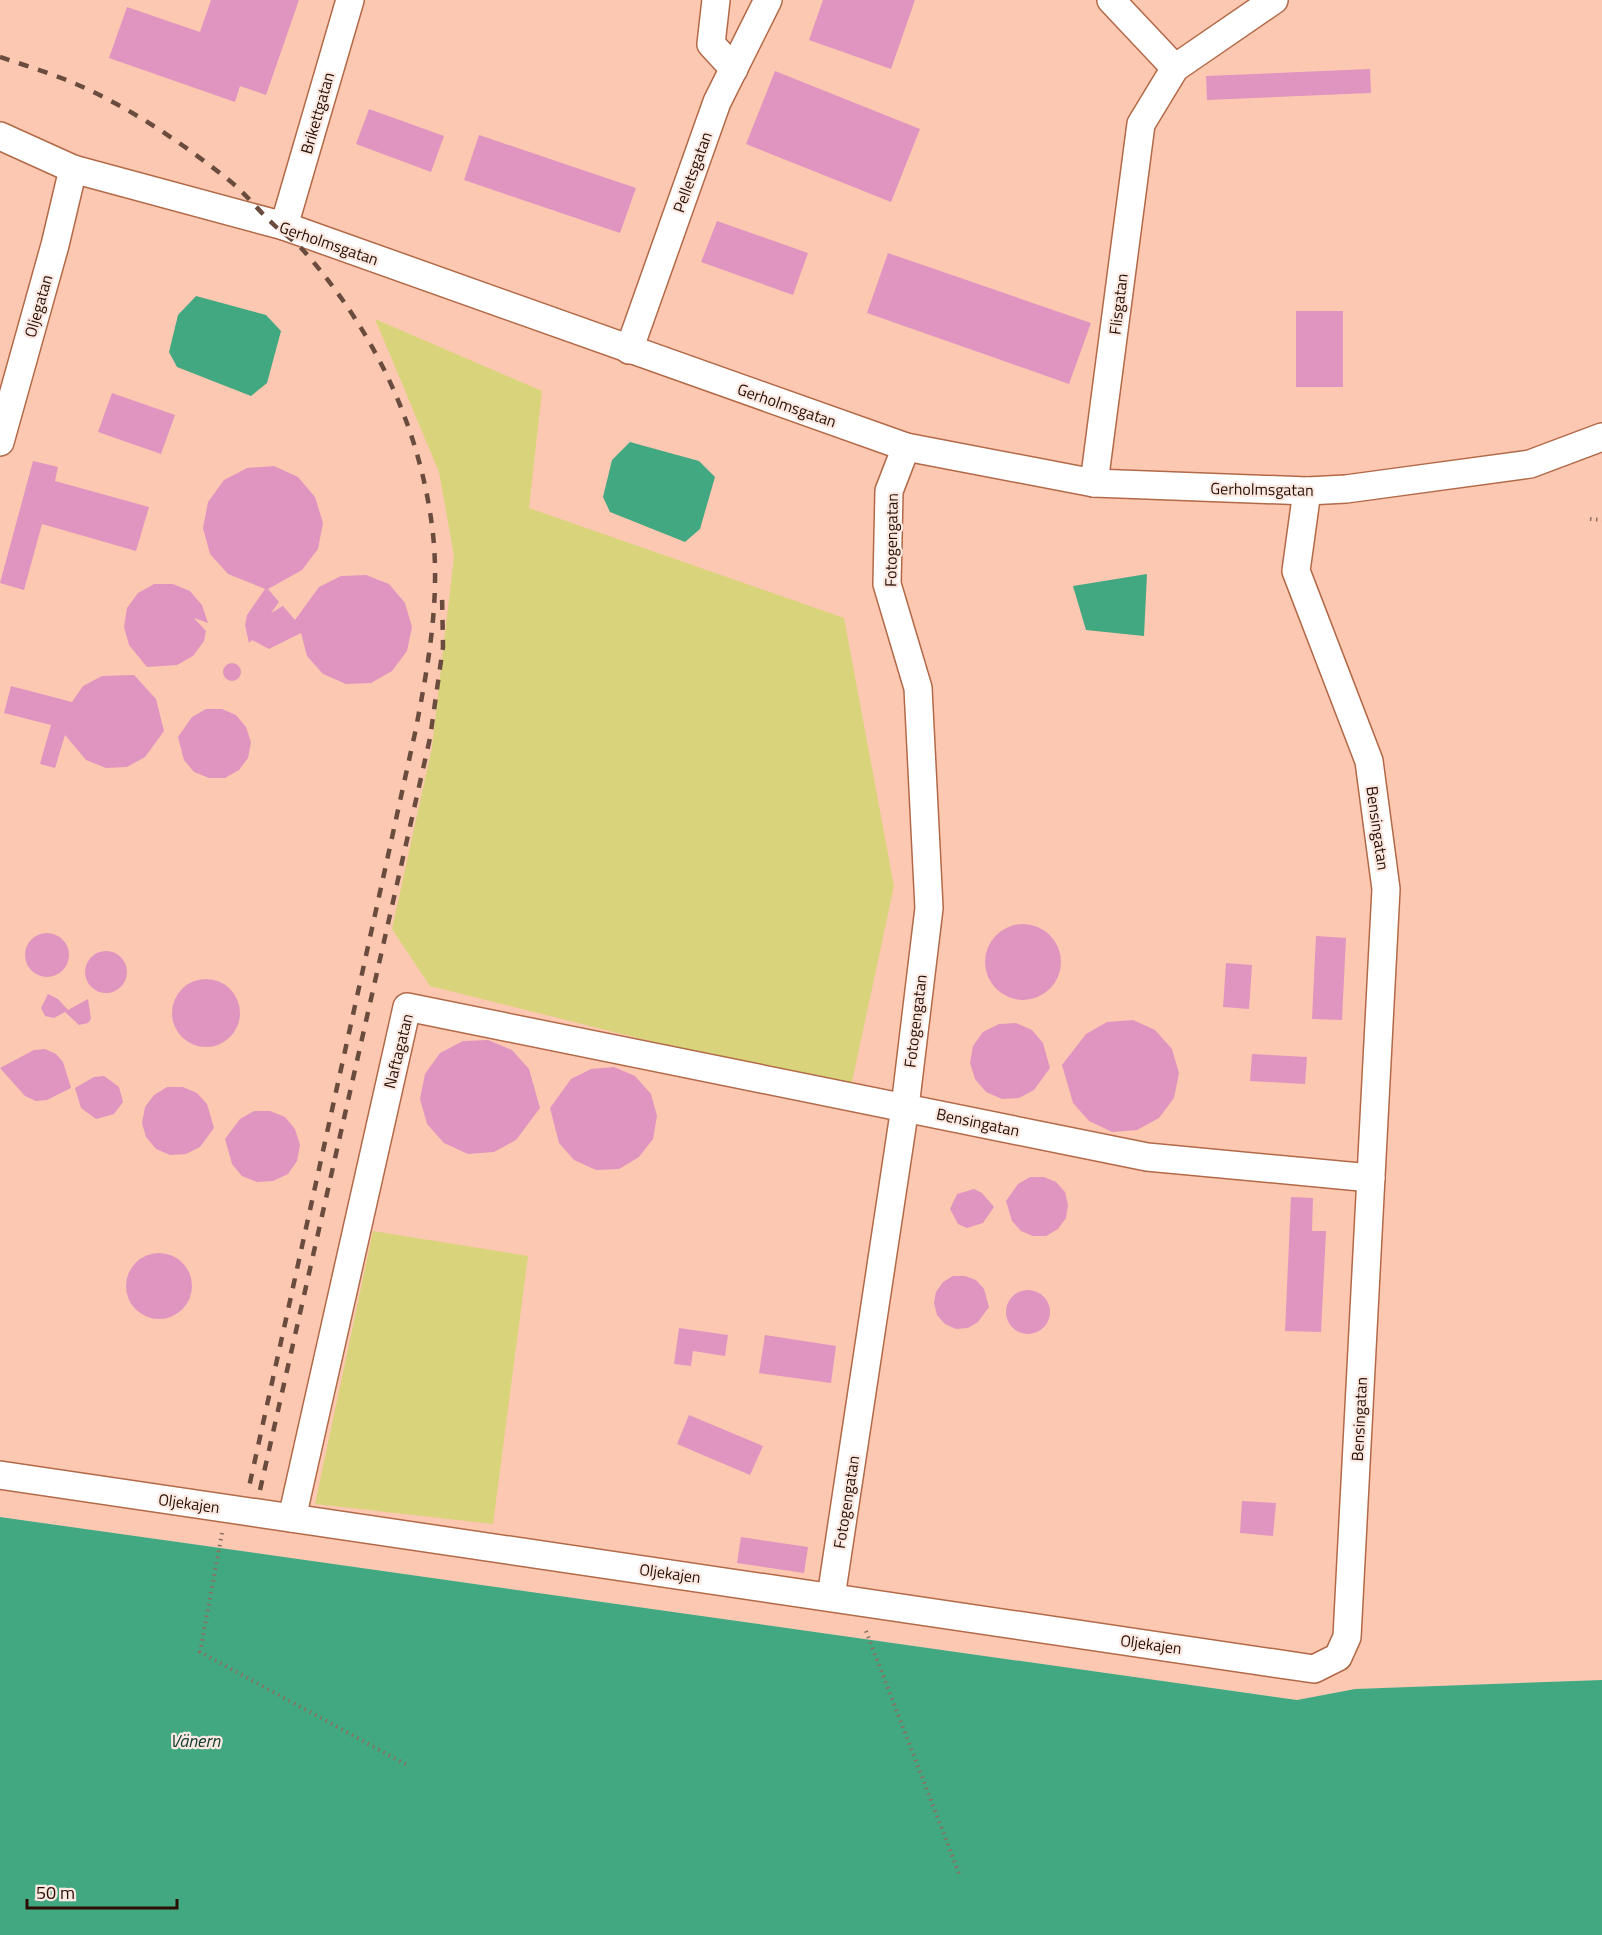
<svg xmlns="http://www.w3.org/2000/svg" width="1602" height="1935" viewBox="0 0 1602 1935" font-family="'Titillium Web',sans-serif">
	<style>
		.built { fill: #fdc8b1 }
		.green { fill: #d9d37b }
		.water { fill: #42a881 }
		.building { fill: #e095c0 }
		.lines { fill: none; stroke-linecap: round; stroke-linejoin: round }
		.minor-casing { stroke: #b26947; stroke-width: 30 }
		.path { stroke: #8c6e61; stroke-width: 4; stroke-dasharray: 1.5 4.5; stroke-linecap: butt }
		.minor { stroke: #fff; stroke-width: 27 }
		.rail { stroke: #6a4c3f; stroke-width: 4.5; stroke-dasharray: 10 10; stroke-linecap: butt }
		.labels { text-anchor: middle; stroke-width: 4.5; stroke-linejoin: round; paint-order: stroke }
		.street-label { font-size: 16px; fill: #2a0e02; stroke: #fae9e2 }
		.water-label { font-size: 18px; font-style: italic; fill: #154030; stroke: #fae9e2 }
	</style>
	<rect width="100%" height="100%" fill="#f9d8c9"/>
	<!-- built -->
	<polygon class="built" points="0,0 1602,0 1602,1680 1355,1689 1297,1700 0,1517"/>
	<!-- green -->
	<g class="green">
		<polygon points="375,319 542,391 529,508 844,618 894,886 850,1091 430,986 392,929 432,747 454,556 439,472"/>
		<polygon points="373,1231 528,1256 493,1524 315,1504"/>
	</g>
	<!-- water -->
	<g class="water">
		<polygon points="196,296 266,315 281,331 267,383 251,396 177,367 169,352 178,315"/>
		<polygon points="630,442 699,461 715,477 700,529 685,542 610,512 603,497 612,460"/>
		<polygon points="1147,574 1144,636 1086,630 1073,586"/>
		<polygon points="0,1517 1297,1700 1355,1689 1602,1680 1602,1935 0,1935"/>
	</g>
	<!-- building -->
	<g class="building">
		<polygon points="211,0 299,0 266,95 240,86 235,102 109,58 127,7 200,32"/>
		<polygon points="823,0 915,0 891,69 809,40"/>
		<polygon points="1370,69 1371,93 1207,100 1206,76"/>
		<polygon points="775,71 920,129 891,202 746,144"/>
		<polygon points="369,109 444,136 431,172 356,144"/>
		<polygon points="479,135 636,188 620,233 464,180"/>
		<polygon points="717,221 808,253 793,295 701,262"/>
		<polygon points="888,253 1091,323 1069,384 867,313"/>
		<rect x="1296" y="311" width="47" height="76"/>
		<polygon points="112,393 175,415 161,454 98,432"/>
		<polygon points="33,461 58,467 55,481 149,507 136,551 42,524 24,590 0,583"/>
		<polygon points="274,466 298,477 315,497 323,523 318,549 302,570 268,589 279,602 271,613 283,606 295,620 319,587 341,576 366,575 389,584 405,603 412,627 407,651 392,671 371,683 346,684 323,674 307,656 301,633 269,649 252,640 249,643 245,625 247,615 265,589 228,574 210,554 203,528 208,502 224,480 247,468"/>
		<polygon points="154,584 173,584 190,591 202,605 208,623 194,618 206,631 204,641 193,656 177,665 147,667 129,645 124,627 127,608 138,593"/>
		<circle cx="232" cy="672" r="9"/>
		<polygon points="134,675 156,699 164,731 145,757 127,767 106,768 86,760 65,735 55,768 40,764 51,725 4,713 11,686 72,702 83,686 102,676"/>
		<polygon points="206,709 222,709 236,715 246,727 251,742 248,758 239,770 225,778 209,778 194,772 184,760 178,737 192,717"/>
		<circle cx="1023" cy="962" r="38"/>
		<circle cx="47" cy="955" r="22"/>
		<polygon points="1316,936 1346,938 1342,1020 1312,1019"/>
		<circle cx="106" cy="972" r="21"/>
		<polygon points="1226,963 1252,965 1249,1009 1223,1007"/>
		<circle cx="206" cy="1013" r="34"/>
		<polygon points="48,994 58,999 68,1010 88,999 91,1019 88,1023 79,1025 65,1012 54,1018 45,1016 41,1008"/>
		<polygon points="1133,1020 1155,1030 1172,1049 1179,1073 1174,1098 1159,1118 1137,1130 1112,1132 1089,1121 1073,1103 1062,1065 1086,1034 1107,1022"/>
		<polygon points="1016,1023 1032,1030 1043,1043 1050,1068 1034,1090 1019,1098 1002,1099 986,1092 975,1079 970,1063 973,1046 983,1032 999,1024"/>
		<polygon points="488,1040 512,1050 529,1069 540,1108 516,1140 494,1152 468,1154 444,1143 427,1124 420,1099 425,1074 440,1053 463,1041"/>
		<polygon points="45,1049 56,1054 63,1062 71,1088 47,1100 36,1101 25,1096 0,1068 34,1050"/>
		<polygon points="1252,1054 1307,1057 1305,1084 1250,1081"/>
		<polygon points="614,1067 635,1076 651,1094 657,1116 653,1139 639,1157 619,1169 596,1170 574,1160 559,1143 550,1108 571,1079 591,1069"/>
		<polygon points="104,1076 119,1087 123,1102 114,1114 96,1119 81,1108 75,1088 94,1077"/>
		<polygon points="167,1087 183,1087 197,1093 207,1104 214,1128 200,1147 186,1154 170,1155 156,1149 146,1137 142,1123 145,1107 154,1095"/>
		<polygon points="254,1111 270,1111 285,1117 295,1129 300,1145 297,1161 288,1174 273,1181 257,1182 242,1176 232,1164 225,1139 240,1119"/>
		<polygon points="1030,1177 1044,1177 1056,1182 1065,1192 1068,1205 1066,1218 1058,1229 1046,1236 1033,1236 1021,1231 1012,1221 1006,1201 1018,1184"/>
		<polygon points="974,1189 982,1193 994,1207 983,1223 967,1228 958,1224 950,1209 957,1194"/>
		<polygon points="1291,1197 1313,1198 1312,1231 1326,1231 1321,1332 1285,1331"/>
		<circle cx="159" cy="1286" r="33"/>
		<polygon points="953,1276 965,1276 976,1280 984,1289 989,1307 978,1322 968,1328 956,1329 945,1324 937,1315 934,1303 936,1292 943,1282"/>
		<circle cx="1028" cy="1312" r="22"/>
		<polygon points="679,1328 728,1335 725,1356 693,1351 691,1366 674,1364"/>
		<polygon points="765,1335 836,1346 831,1383 759,1373"/>
		<polygon points="689,1415 763,1446 750,1475 677,1444"/>
		<polygon points="1242,1501 1276,1503 1273,1536 1240,1533"/>
		<polygon points="741,1537 808,1547 804,1573 737,1563"/>
	</g>
	<g class="lines">
		<!-- minor casing -->
		<g class="minor-casing">
			<g id="minor">
				<polyline points="716,0 711,44 734,69"/>
				<polyline points="1111,0 1175,68"/>
				<polyline points="0,136 73,169 284,226 906,447 1094,483 1307,491 1346,489 1530,464 1602,437"/>
				<polyline points="284,226 350,0"/>
				<polyline points="629,350 717,102 768,0"/>
				<polyline points="0,442 55,245 73,169"/>
				<polyline points="1094,483 1141,124 1175,68 1274,0"/>
				<polyline points="0,1475 1314,1669 1338,1657 1347,1637 1386,889 1369,761 1296,571 1307,491"/>
				<polyline points="292,1518 407,1007 1147,1157 1371,1178"/>
				<polyline points="831,1597 905,1107 929,908 918,688 887,584 889,491 906,447"/>
			</g>
		</g>
		<!-- path -->
		<g class="path">
			<polyline points="1590,519 1602,520"/>
			<polyline points="222,1533 200,1652 407,1765"/>
			<polyline points="866,1631 960,1876"/>
		</g>
		<!-- minor -->
		<use href="#minor" class="minor"/>
		<!-- rail -->
		<g class="rail">
			<path d="M0,57C21,64 43,71 64,79C124,103 181,142 230,181C246,194 258,210 272,223C282,233 294,240 303,250C374,330 421,428 433,534C440,602 428,667 415,733L249,1487"/>
			<polyline points="260,1490 430,738 443,647 442,594"/>
		</g>
	</g>
	<g class="labels">
		<!-- street labels -->
		<g class="street-label">
			<text transform="translate(317 113) rotate(-74)" y="6">Brikettgatan</text>
			<text transform="translate(692 172) rotate(-70)" y="6">Pelletsgatan</text>
			<text transform="translate(329 243) rotate(19)" y="6">Gerholmsgatan</text>
			<text transform="translate(1118 304) rotate(-83)" y="6">Flisgatan</text>
			<text transform="translate(38 306) rotate(-74)" y="6">Oljegatan</text>
			<text transform="translate(787 405) rotate(19)" y="6">Gerholmsgatan</text>
			<text transform="translate(1262 489) rotate(1)" y="6">Gerholmsgatan</text>
			<text transform="translate(891 540) rotate(-89)" y="6">Fotogengatan</text>
			<text transform="translate(1378 828) rotate(82)" y="6">Bensingatan</text>
			<text transform="translate(915 1021) rotate(-83)" y="6">Fotogengatan</text>
			<text transform="translate(398 1051) rotate(-76)" y="6">Naftagatan</text>
			<text transform="translate(978 1122) rotate(12)" y="6">Bensingatan</text>
			<text transform="translate(1359 1419) rotate(-87)" y="6">Bensingatan</text>
			<text transform="translate(846 1502) rotate(-81)" y="6">Fotogengatan</text>
			<text transform="translate(189 1503) rotate(8)" y="6">Oljekajen</text>
			<text transform="translate(670 1573) rotate(8)" y="6">Oljekajen</text>
			<text transform="translate(1151 1644) rotate(8)" y="6">Oljekajen</text>
		</g>
		<!-- water labels -->
		<g class="water-label">
			<text x="195" y="1747">Vänern</text>
		</g>
	</g>
	<!-- scale -->
	<path d="M27 1899v9h150v-9" fill="none" stroke="#2a0e02" stroke-width="3"/>
	<text x="36" y="1899" font-size="18" fill="#2a0e02" stroke="#fae9e2" stroke-width="4.5" paint-order="stroke">50 m</text>
</svg>
